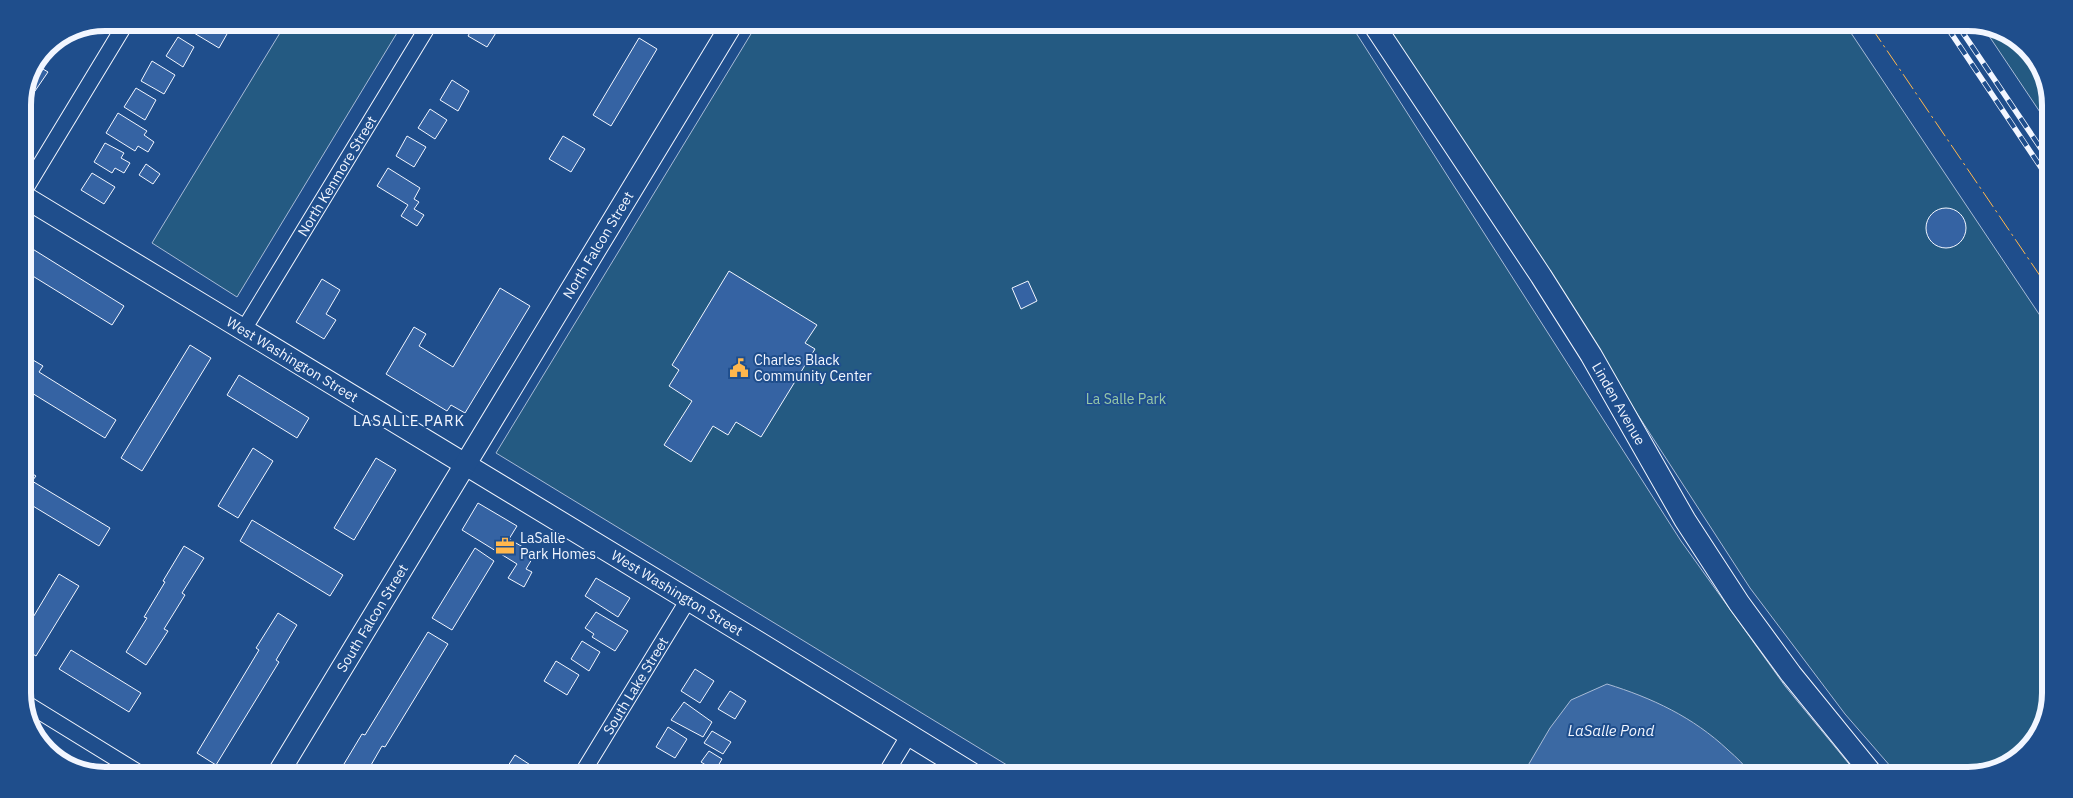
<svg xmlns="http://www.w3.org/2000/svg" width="2073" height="798" viewBox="0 0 2073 798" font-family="'IBM Plex Sans',sans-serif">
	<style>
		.green { fill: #245a82; stroke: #a8bbd7 }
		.water { fill: #3b69a3; stroke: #a8bbd7 }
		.building { fill: #3563a3; stroke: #f2f6ff }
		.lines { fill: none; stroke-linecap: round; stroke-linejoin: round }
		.street-casing { stroke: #f2f6ff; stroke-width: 17 }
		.secondary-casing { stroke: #f2f6ff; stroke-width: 23 }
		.street { stroke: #1f4e8c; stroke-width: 15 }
		.secondary { stroke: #1f4e8c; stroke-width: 21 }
		.rail-casing { stroke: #f2f6ff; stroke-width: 5.5 }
		.rail { stroke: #1f4e8c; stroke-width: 4; stroke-dasharray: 11; stroke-linecap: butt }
		.power { stroke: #ffb74d; stroke-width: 1; stroke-dasharray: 18 4 2.5 4; stroke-linecap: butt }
		.labels { text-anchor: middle; stroke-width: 4; stroke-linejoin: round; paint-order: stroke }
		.street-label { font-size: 14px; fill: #f2f6ff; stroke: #1f4e8c }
		.poi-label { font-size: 14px; fill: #f2f6ff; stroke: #1f4e8c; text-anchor: start }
		.park-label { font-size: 14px; fill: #97c8a6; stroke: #1f4e8c }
		.neighbourhood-label { font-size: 15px; letter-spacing: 1px; fill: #f2f6ff; stroke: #1f4e8c }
		.water-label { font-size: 15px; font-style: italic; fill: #f2f6ff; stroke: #1f4e8c }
		.rim { fill: none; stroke: #f2f6ff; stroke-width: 6 }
	</style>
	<rect width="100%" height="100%" fill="#1f4e8c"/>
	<!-- green -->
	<g class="green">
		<polygon points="286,23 403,23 237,297 152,243"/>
		<polygon points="757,24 1351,25 1681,541 1785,686 1858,775 1020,773 496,453"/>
		<polygon points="1386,26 1847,27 2049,329 2046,720 2014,761 1968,775 1898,775 1845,714 1750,588"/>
		<polygon points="1983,27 1995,27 2034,55 2050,99 2050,127"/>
	</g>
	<!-- water -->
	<path class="water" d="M1607,684C1652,698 1693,717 1728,750C1737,758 1745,765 1751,775L1523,774L1550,728L1571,700Z"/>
	<!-- building -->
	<g class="building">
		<polygon points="187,23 223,23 231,27 219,48 184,27"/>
		<polygon points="475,23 492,23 499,28 487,47 468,36"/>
		<polygon points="178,37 194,47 183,67 166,56"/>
		<polygon points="639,38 657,49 611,126 593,115"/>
		<polygon points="152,61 175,75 164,94 141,81"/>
		<polygon points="38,66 48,72 35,91 28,87"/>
		<polygon points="452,80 469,91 458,111 440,100"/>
		<polygon points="136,88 156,100 145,120 124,107"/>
		<polygon points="430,109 447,120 435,139 418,128"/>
		<polygon points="118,113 147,131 144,135 154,142 148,152 138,146 135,151 106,133"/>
		<polygon points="407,136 426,147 414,167 396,156"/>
		<polygon points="563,136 585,149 571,172 549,159"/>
		<polygon points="105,143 124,153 121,158 130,163 124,173 115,168 112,173 94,162"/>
		<polygon points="146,164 160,174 153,184 139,175"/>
		<polygon points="388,168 420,188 414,199 419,202 414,209 424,215 417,226 401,216 408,205 377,186"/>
		<polygon points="92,173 115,187 104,204 81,190"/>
		<circle cx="1946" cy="228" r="20"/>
		<polygon points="23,243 124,306 112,325 23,270"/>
		<polygon points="729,271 817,325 805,343 815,349 761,437 736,422 728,435 713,426 691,462 664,445 692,401 669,386 679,370 672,365"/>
		<polygon points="322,279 340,290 326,314 336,320 324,339 296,322"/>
		<polygon points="1028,281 1037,301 1021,309 1012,288"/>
		<polygon points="500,288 530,306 465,413 451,405 447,411 386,374 414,327 426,334 419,346 453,367"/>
		<polygon points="190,345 211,358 142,471 121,458"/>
		<polygon points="23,354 43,366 39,372 116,420 105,438 27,390 29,385 23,381"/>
		<polygon points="239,375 309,418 297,438 227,395"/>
		<polygon points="253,448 273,461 238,518 218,506"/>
		<polygon points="376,458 396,470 354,540 334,528"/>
		<polygon points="23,468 36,476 32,481 110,528 99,546 23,500"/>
		<polygon points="478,503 517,526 509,539 535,554 526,569 532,572 524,587 508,578 517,564 462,530"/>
		<polygon points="252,520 343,575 330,596 240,541"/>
		<polygon points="184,546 204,558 182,593 185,595 164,629 168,631 146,665 126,652 147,618 144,617 165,582 163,581"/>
		<polygon points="475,548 494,561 452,630 432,618"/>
		<polygon points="59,574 79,586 36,656 23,648 23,634"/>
		<polygon points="596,578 630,598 618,617 585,596"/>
		<polygon points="596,612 628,631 615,651 592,637 594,634 585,628"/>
		<polygon points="278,613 297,625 276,660 279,662 216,765 197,753 259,650 256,648"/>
		<polygon points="428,632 448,644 385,747 382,746 367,772 346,772 341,769 362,734 365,735"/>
		<polygon points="582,641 600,652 589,671 571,659"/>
		<polygon points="71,650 141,693 129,712 59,669"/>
		<polygon points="556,661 579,675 567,695 544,681"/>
		<polygon points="695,669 714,681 700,703 681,691"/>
		<polygon points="730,691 746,701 735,719 718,709"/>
		<polygon points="684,702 712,722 703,737 671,720"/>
		<polygon points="668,727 687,739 675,758 656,747"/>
		<polygon points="712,731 731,742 723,754 704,743"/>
		<polygon points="709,751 722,759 715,771 701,762"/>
		<polygon points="515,755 535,768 533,772 504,772"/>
	</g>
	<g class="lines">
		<!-- street casing -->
		<g class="street-casing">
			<g id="street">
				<polyline points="23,193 126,23"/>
				<path id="s1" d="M244,329L430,23"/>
				<polyline points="24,702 136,771"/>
				<path id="s2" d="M583,772L688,600"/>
				<polyline points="886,773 909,735"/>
			</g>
		</g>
		<!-- secondary casing -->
		<g class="secondary-casing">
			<g id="secondary">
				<path id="s3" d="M1374,25L1541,276L1591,355L1685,520L1739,603L1791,674L1873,775"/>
				<path id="s4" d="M23,196L758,642L971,773"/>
				<path id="s5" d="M279,772L732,24"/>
			</g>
		</g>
		<!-- street -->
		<use href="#street" class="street"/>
		<!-- secondary -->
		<use href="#secondary" class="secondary"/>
		<!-- rail casing -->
		<g class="rail-casing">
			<g id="rail">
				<polyline points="1947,27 2050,181"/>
				<polyline points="1959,27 2050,162"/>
			</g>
		</g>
		<!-- rail -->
		<use href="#rail" class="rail"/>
		<!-- power -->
		<polyline class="power" points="1871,27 2049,289"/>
	</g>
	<!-- icons -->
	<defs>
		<g id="civic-bare" transform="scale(1.5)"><path d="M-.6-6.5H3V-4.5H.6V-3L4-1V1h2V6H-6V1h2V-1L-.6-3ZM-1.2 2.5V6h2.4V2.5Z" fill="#ffb74d" stroke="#1f4e8c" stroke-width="2.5" paint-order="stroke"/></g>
		<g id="office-bare" transform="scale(1.5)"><path d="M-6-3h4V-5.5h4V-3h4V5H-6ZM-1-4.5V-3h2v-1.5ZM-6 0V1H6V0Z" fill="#ffb74d" stroke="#1f4e8c" stroke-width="2.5" paint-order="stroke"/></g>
	</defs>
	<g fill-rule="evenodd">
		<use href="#civic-bare" x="739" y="368"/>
		<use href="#office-bare" x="505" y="546"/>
	</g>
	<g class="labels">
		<!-- street labels -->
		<g class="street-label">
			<text dy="5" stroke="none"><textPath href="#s1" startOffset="179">North Kenmore Street</textPath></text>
			<text dy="5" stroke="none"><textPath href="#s5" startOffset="616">North Falcon Street</textPath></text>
			<text dy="5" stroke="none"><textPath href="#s4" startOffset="315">West Washington Street</textPath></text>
			<text dy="5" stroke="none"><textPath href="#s3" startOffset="451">Linden Avenue</textPath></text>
			<text dy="5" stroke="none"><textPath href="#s4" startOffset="765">West Washington Street</textPath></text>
			<text dy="5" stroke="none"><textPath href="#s5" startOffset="180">South Falcon Street</textPath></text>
			<text dy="5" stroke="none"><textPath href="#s2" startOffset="101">South Lake Street</textPath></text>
		</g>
		<!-- poi labels -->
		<g class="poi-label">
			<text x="754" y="365">Charles Black<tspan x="754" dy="16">Community Center</tspan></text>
			<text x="520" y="543">LaSalle<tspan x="520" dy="16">Park Homes</tspan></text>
		</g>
		<!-- park labels -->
		<g class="park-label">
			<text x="1126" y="404">La Salle Park</text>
		</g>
		<!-- neighbourhood labels -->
		<g class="neighbourhood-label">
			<text x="409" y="426">LASALLE PARK</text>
		</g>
		<!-- water labels -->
		<g class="water-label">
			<text x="1611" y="736">LaSalle Pond</text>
		</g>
	</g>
	<!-- crop -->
	<path d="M0 0H2073V798H0ZM105 31H1968A74 74 0 0 1 2042 105V693A74 74 0 0 1 1968 767H105A74 74 0 0 1 31 693V105A74 74 0 0 1 105 31Z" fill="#1f4e8c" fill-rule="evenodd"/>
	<path class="rim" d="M105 31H1968A74 74 0 0 1 2042 105V693A74 74 0 0 1 1968 767H105A74 74 0 0 1 31 693V105A74 74 0 0 1 105 31Z"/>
</svg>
